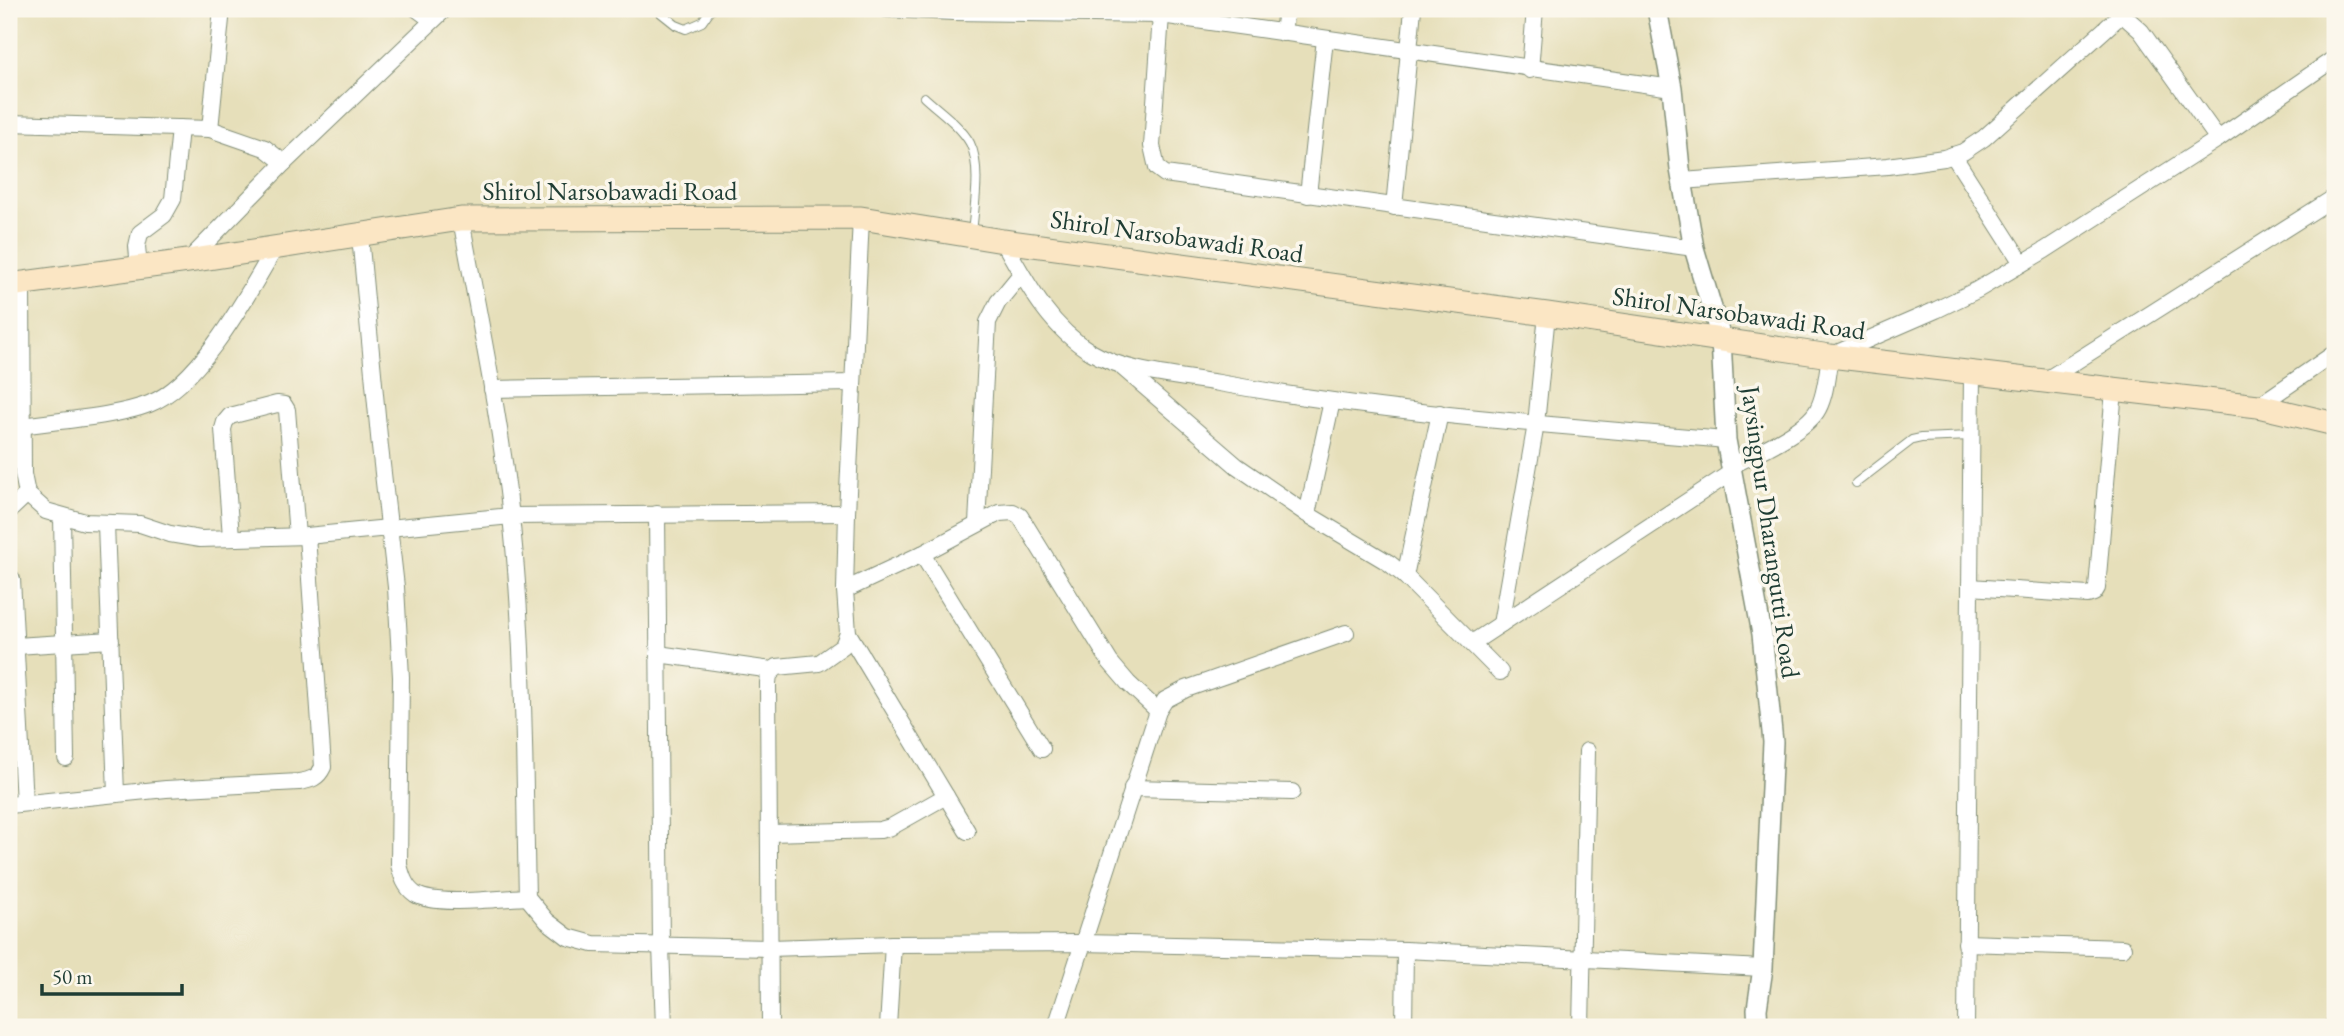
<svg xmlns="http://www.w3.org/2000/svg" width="2344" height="1036" viewBox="0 0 2344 1036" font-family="'EB Garamond',serif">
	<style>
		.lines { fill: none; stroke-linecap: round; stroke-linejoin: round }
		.service-casing { stroke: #828e77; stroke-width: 10 }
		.minor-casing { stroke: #828e77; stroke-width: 18 }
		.tertiary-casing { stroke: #828e77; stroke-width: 22 }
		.secondary-casing { stroke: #828e77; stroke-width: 25 }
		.service { stroke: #fff; stroke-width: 8 }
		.minor { stroke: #fff; stroke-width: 16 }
		.tertiary { stroke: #fff; stroke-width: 19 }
		.secondary { stroke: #fbe6c4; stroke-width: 23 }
		.labels { text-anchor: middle; stroke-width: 7; stroke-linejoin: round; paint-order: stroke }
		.street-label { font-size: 26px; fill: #1f3d34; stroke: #fbf7ec }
	</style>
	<rect width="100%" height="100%" fill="#fbf7ec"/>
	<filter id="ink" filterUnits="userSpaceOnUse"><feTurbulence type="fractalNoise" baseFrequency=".0143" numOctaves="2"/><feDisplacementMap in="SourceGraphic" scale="14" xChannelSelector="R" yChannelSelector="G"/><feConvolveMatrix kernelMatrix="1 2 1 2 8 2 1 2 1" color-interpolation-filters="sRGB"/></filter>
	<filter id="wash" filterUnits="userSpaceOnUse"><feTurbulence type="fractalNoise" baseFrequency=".00686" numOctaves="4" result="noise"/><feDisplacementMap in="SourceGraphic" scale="28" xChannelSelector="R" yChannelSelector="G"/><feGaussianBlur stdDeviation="1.57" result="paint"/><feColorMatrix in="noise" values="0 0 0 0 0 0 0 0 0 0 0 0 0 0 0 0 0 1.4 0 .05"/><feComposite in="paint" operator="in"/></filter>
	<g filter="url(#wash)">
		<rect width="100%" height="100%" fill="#e6dfba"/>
	</g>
	<g filter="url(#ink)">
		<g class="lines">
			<!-- service casing -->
			<g class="service-casing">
				<g id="service">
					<polyline points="656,9 676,25 686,29 702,22 711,9"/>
					<path d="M924,97C939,111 960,125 970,143C982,167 974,208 972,234"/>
					<polyline points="1856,483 1912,440 1921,438 1971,436"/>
				</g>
			</g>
			<!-- minor casing -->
			<g class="minor-casing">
				<g id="minor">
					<polyline points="417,9 432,20"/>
					<polyline points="886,9 954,12 1161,15 1152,146 1157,168 1165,174 1694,248"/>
					<polyline points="1157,9 1161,15 1672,88"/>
					<polyline points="2116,9 2141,31 2218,139"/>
					<polyline points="1283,33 1286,9"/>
					<polyline points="1530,70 1535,9"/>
					<polyline points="9,123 210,129 265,148 284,163"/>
					<polyline points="210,129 222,9"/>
					<polyline points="1953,155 2022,263"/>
					<polyline points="1682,181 1888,166 1944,158 1963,152 1984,138 2122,14"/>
					<polyline points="1308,195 1325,39"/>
					<polyline points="1394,207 1413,9"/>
					<path d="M461,219C479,318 500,417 511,517C525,643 524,770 527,897L547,921L568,937L593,944L770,948L893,944L1082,943L1405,950L1763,968"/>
					<path d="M360,236L380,447L396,587L401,677L399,865C402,876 405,887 415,894C436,907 502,898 527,897"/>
					<path d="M1003,241C1026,282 1049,327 1091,352C1126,373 1178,376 1219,383C1386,413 1557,426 1726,440"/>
					<polyline points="188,261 284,163 445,9"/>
					<polyline points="139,268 137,246 140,233 164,215 173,199 180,128"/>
					<polyline points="22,283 23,474 27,494 46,511 85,522 140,524 170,534 200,539 307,536 511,516 847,513"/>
					<polyline points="1123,368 1237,466 1307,514 1389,563 1405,576 1500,672"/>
					<polyline points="2043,382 2335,197"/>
					<polyline points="492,389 853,383"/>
					<polyline points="2258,406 2335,353"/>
					<path d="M23,426C60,420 115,417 149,404C200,384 248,294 275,248"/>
					<path d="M1731,466C1754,454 1807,431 1818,409C1826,394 1827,373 1830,356L1936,310L1977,290L2045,250L2218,139L2335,58"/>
					<polyline points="9,511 27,494"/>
					<polyline points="657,514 661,946 664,1027"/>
					<polyline points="1307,514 1332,401"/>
					<polyline points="62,516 66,758"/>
					<polyline points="977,523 988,322 998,302 1021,274"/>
					<polyline points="106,524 116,794"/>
					<polyline points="231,537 223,429 225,422 230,416 277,404 284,405 287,410 297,536"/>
					<polyline points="922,554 1042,749"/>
					<polyline points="1405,576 1440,413"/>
					<polyline points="12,579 24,803"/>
					<polyline points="1970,587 2088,595 2094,593 2097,588 2114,390"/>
					<polyline points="845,590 922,554 999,513 1013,512 1020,516 1110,662 1128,683 1158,711"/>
					<polyline points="1501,624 1536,424 1547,314"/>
					<polyline points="848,633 967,831"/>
					<polyline points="1472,643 1732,472"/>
					<polyline points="16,646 111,640"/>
					<polyline points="658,654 772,670"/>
					<polyline points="1132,788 1292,792"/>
					<path d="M9,805L166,789L299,782C311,780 318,778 323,767L307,536"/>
					<polyline points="769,833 880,830 891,827 946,796"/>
					<polyline points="1966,943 2123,948"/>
					<polyline points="770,1027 768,683 769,675 777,667 819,663 843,646 848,633 845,590 847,513 861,218"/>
					<polyline points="888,1027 893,944"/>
					<polyline points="1056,1027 1158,711 1165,700 1186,689 1346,633"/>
					<polyline points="1404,1027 1405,950"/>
					<polyline points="1581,1027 1587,751"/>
					<polyline points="1966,1027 1972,373"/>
					<polyline points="2331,1027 2335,1024"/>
				</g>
			</g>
			<!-- tertiary casing -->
			<g class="tertiary-casing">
				<polyline id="tertiary" points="1657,9 1672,88 1680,169 1694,248 1721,338 1726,440 1762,634 1773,742 1763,968 1757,1009 1758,1027"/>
			</g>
			<!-- secondary casing -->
			<g class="secondary-casing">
				<polyline id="secondary" points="9,285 188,261 461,219 861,218 1003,241 1547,314 1830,356 2258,406 2335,424"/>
			</g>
			<!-- service -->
			<use href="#service" class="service"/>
			<!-- minor -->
			<use href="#minor" class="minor"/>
			<!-- tertiary -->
			<use href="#tertiary" class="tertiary"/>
			<!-- secondary -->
			<use href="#secondary" class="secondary"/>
		</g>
	</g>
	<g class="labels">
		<!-- street labels -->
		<g class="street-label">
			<text x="610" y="200">Shirol Narsobawadi Road</text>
			<text transform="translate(1177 236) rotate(8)" y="9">Shirol Narsobawadi Road</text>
			<text transform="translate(1739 313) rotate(8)" y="9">Shirol Narsobawadi Road</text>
			<text transform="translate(1771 532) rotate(82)" y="9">Jaysingpur Dharangutti Road</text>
		</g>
	</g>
	<!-- margin -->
	<rect width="2344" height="1036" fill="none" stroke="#fbf7ec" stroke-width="35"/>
	<!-- scale -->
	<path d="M42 984v10h140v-10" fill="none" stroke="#1f3d34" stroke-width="3.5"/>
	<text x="52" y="984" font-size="21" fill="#1f3d34" stroke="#fbf7ec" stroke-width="5" paint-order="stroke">50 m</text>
</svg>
